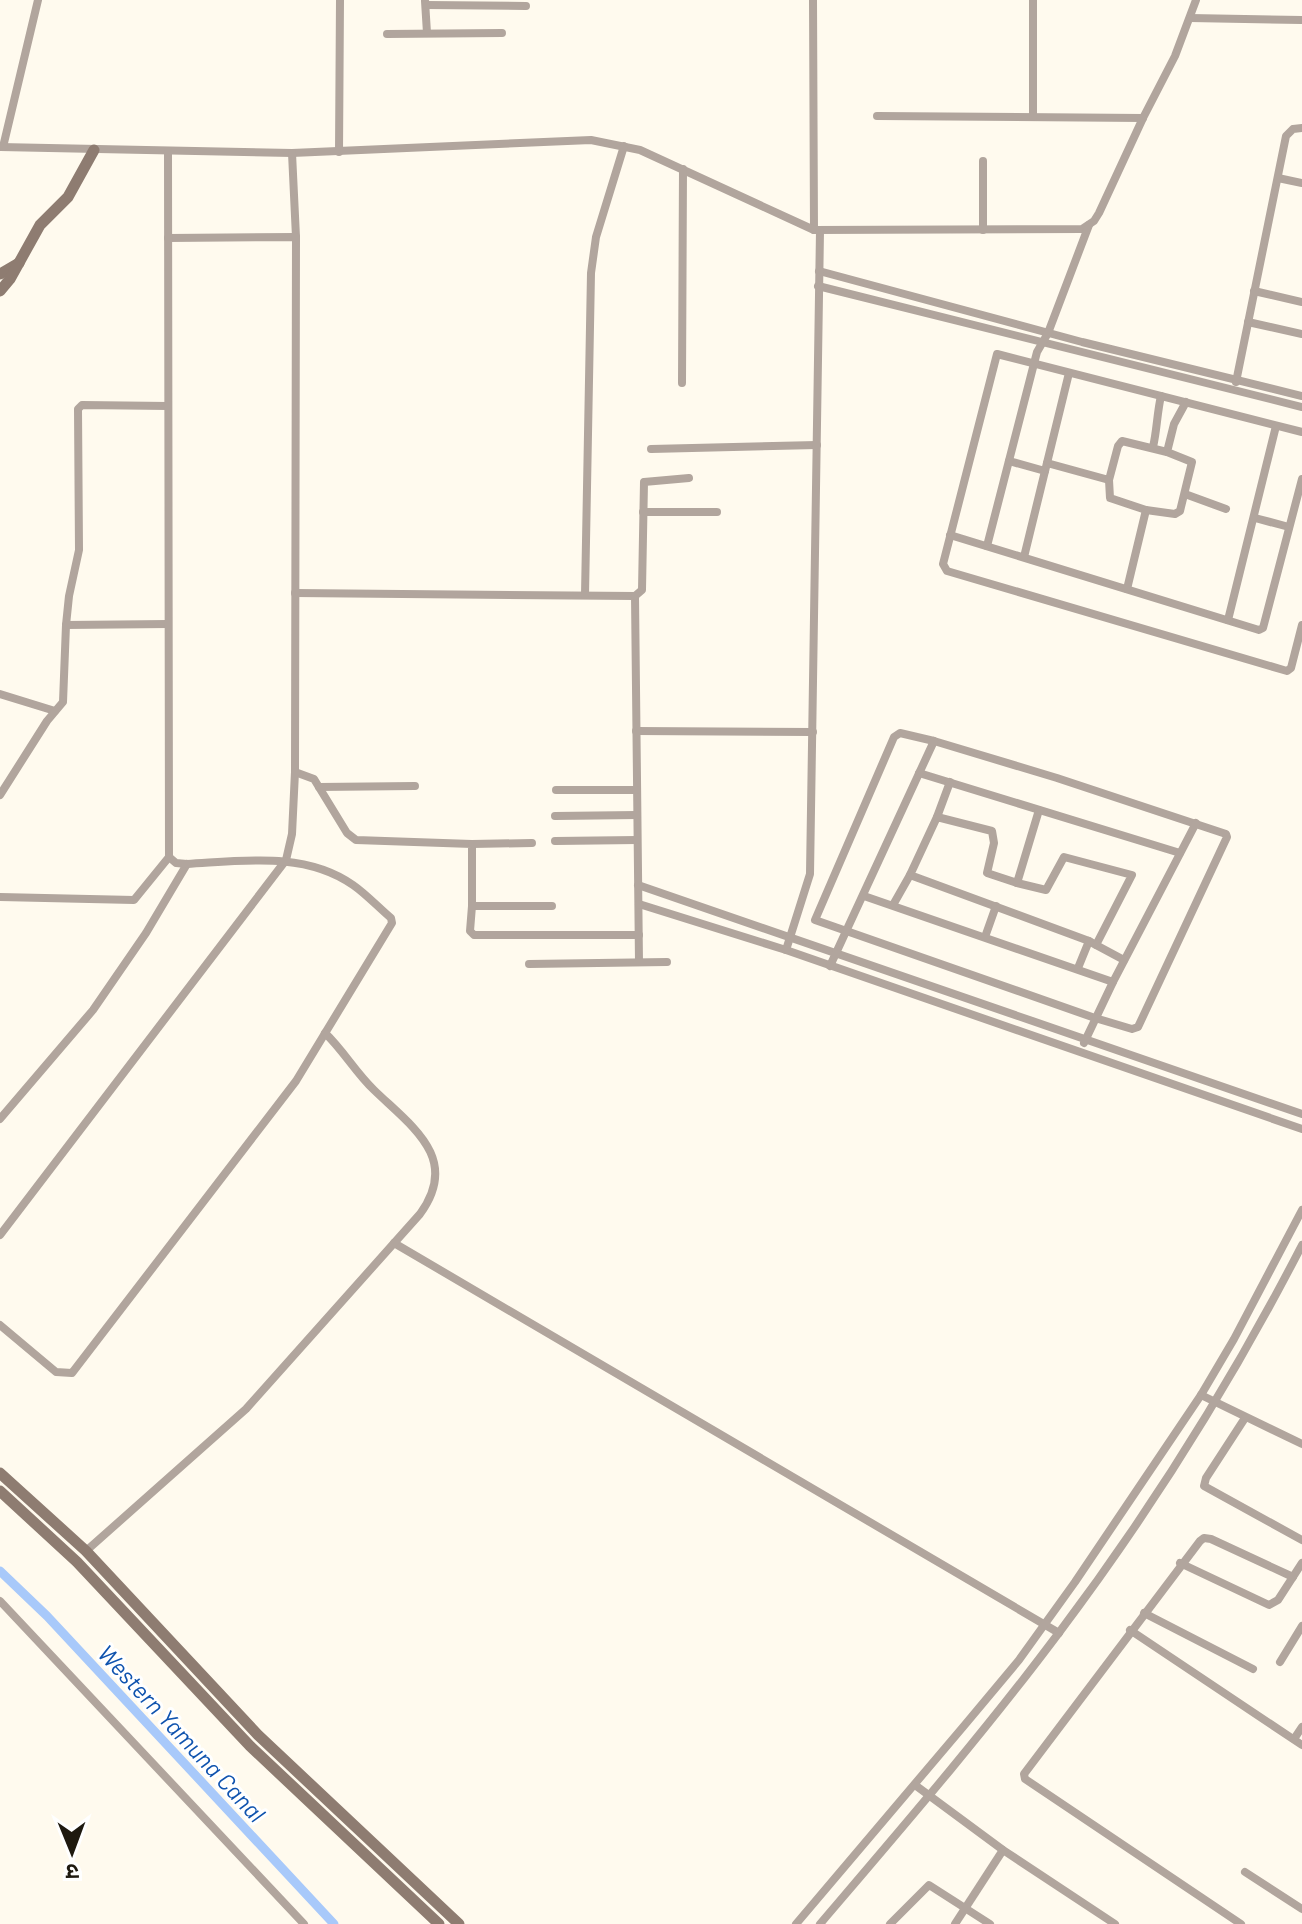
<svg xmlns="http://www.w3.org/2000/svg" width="1302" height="1924" viewBox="0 0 1302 1924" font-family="Barlow,'Noto Sans Devanagari',sans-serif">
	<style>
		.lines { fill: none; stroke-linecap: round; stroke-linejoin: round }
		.canal { stroke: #a8c9fa; stroke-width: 9 }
		.street { stroke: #b1a59d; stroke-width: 8 }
		.secondary { stroke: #8e7c71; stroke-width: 11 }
		.labels { text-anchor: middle; stroke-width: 6; stroke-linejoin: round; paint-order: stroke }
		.water-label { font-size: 24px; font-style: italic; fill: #0f53ae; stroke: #fff }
	</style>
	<rect width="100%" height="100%" fill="#fffaee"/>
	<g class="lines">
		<!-- canal -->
		<polyline class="canal" points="0,1571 47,1616 334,1924"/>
		<!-- street -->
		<g class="street">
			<polyline points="813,0 814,230"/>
			<polyline points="425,1 427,33"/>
			<polyline points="426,5 526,6"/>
			<polyline points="1190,18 1302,20"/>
			<polyline points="387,34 502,33"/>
			<polyline points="877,116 1143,118"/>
			<polyline points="1033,117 1033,0"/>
			<polyline points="0,147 292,153 591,140 640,150 814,230 1082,229 1094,221 1099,213 1143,118 1175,56 1196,0"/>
			<polyline points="3,147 38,0"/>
			<polyline points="339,152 340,0"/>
			<polyline points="292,153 296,237"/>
			<polyline points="983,161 983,230"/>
			<polyline points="1278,178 1302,183"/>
			<polyline points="168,238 296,237 295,772 314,779 347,833 356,840 472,844 472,906 552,906"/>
			<polyline points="819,271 1082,342 1302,396"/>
			<polyline points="818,286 1302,407"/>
			<polyline points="1254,291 1302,302"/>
			<polyline points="1248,322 1302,334"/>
			<polyline points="1236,382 1286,136 1293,129 1302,128"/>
			<polyline points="682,383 683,169"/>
			<polyline points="1302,432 997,354 943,564 947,571 1287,671 1291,668 1302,625"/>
			<path d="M1153,447C1157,430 1157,413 1161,396"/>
			<polyline points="651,449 817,445"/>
			<polyline points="1009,461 1045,471"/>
			<polyline points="1047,463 1109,480 1118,446 1122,441 1167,452"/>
			<polyline points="1109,480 1110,498 1146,510"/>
			<polyline points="1185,494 1226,509"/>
			<polyline points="643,512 717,512"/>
			<polyline points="1255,518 1289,527"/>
			<polyline points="950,535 1259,630 1263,628 1302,479"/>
			<polyline points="987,546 1037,352 1048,333 1089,225"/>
			<polyline points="1024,557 1069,373"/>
			<polyline points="1127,589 1146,510 1175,514 1180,511 1192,462 1167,452 1174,424 1186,402"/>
			<polyline points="295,593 635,596 639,962"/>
			<polyline points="585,595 591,273 596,237 624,146"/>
			<polyline points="635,596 642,590 644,482 689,478"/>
			<polyline points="1228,620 1276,426"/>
			<polyline points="66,625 69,596 79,550 78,409 82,405 168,406"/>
			<polyline points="0,694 55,711"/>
			<polyline points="636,731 813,732"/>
			<polygon points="900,733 934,741 1057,778 1226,834 1227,837 1138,1027 1132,1029 1095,1018 815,920 894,737"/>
			<polyline points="919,773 1180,853"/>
			<polyline points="319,787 415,786"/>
			<polyline points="556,790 637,790"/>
			<polyline points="0,795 47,721 63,702 66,625 168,624"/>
			<polyline points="1039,810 1017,883 987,873 994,843 992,831 937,817 910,875 1089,941 1078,968"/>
			<polyline points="555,816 637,815"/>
			<polyline points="937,817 950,782"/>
			<polyline points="555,841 637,840"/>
			<polyline points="472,844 532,843"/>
			<polyline points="1017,883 1046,890 1064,857 1132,875 1096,945 1089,941"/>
			<polyline points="638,885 1302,1114"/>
			<polyline points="864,896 1113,982"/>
			<polyline points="0,897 134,900 169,857"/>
			<polyline points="639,904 786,950 1302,1129"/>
			<polyline points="893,905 910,875"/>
			<polyline points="472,906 470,931 474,935 639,935"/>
			<polyline points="985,937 996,906"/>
			<polyline points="1096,945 1124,960"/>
			<polyline points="786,950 810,874 820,231"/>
			<polyline points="529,964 667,962"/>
			<polyline points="830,966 934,741"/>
			<polyline points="1084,1043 1113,982 1196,823"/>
			<polyline points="0,1119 93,1010 146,933 187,864"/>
			<polyline points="0,1235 286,860 292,834 295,772"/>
			<polyline points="394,1243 1059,1633"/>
			<path d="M0,1325L56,1372L72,1373L296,1081L392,923L391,918C378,907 366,894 353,885C305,851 242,861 187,864L176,863L169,857L168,151"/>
			<polyline points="1201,1395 1302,1444"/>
			<polyline points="1245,1418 1206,1478 1204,1486 1302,1540"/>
			<path d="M86,1551L246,1409L420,1214C461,1158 411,1126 374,1090C356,1073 343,1050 325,1033"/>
			<polyline points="1180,1563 1269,1605 1278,1600 1302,1563"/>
			<polyline points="0,1601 304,1924"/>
			<polyline points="1144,1613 1253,1669"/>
			<polyline points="1130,1630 1302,1745"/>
			<polyline points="1280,1662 1302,1626"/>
			<polyline points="1294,1739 1302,1727"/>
			<polyline points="915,1785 1003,1850 1115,1924"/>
			<polyline points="1245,1872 1302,1909"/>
			<polyline points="796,1924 963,1727 1019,1660 1075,1582 1201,1395 1234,1339 1302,1210"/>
			<path d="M820,1924C901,1829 983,1734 1058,1634C1150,1512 1232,1381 1302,1245"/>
			<polyline points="890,1924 929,1885 990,1924"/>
			<polyline points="955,1924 1003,1850"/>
			<polyline points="1241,1924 1025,1779 1024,1774 1200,1541 1204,1538 1211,1539 1293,1577"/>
		</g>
		<!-- secondary -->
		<g class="secondary">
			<polyline points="0,274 19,263"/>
			<polyline points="0,291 10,279 40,225 68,197 94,150"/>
			<polyline points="0,1473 86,1551 258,1735 459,1924"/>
			<polyline points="0,1491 77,1562 250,1746 439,1924"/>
		</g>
	</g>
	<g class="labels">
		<!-- water labels -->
		<g class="water-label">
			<text transform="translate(181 1734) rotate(47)" y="8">Western Yamuna Canal</text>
		</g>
	</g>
	<!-- north arrow -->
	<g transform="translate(72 1852) rotate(179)" stroke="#ffffff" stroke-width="6" paint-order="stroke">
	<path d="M0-6L14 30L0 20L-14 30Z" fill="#1e190f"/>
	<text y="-12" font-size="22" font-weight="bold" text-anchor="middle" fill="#1e190f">उ</text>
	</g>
</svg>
